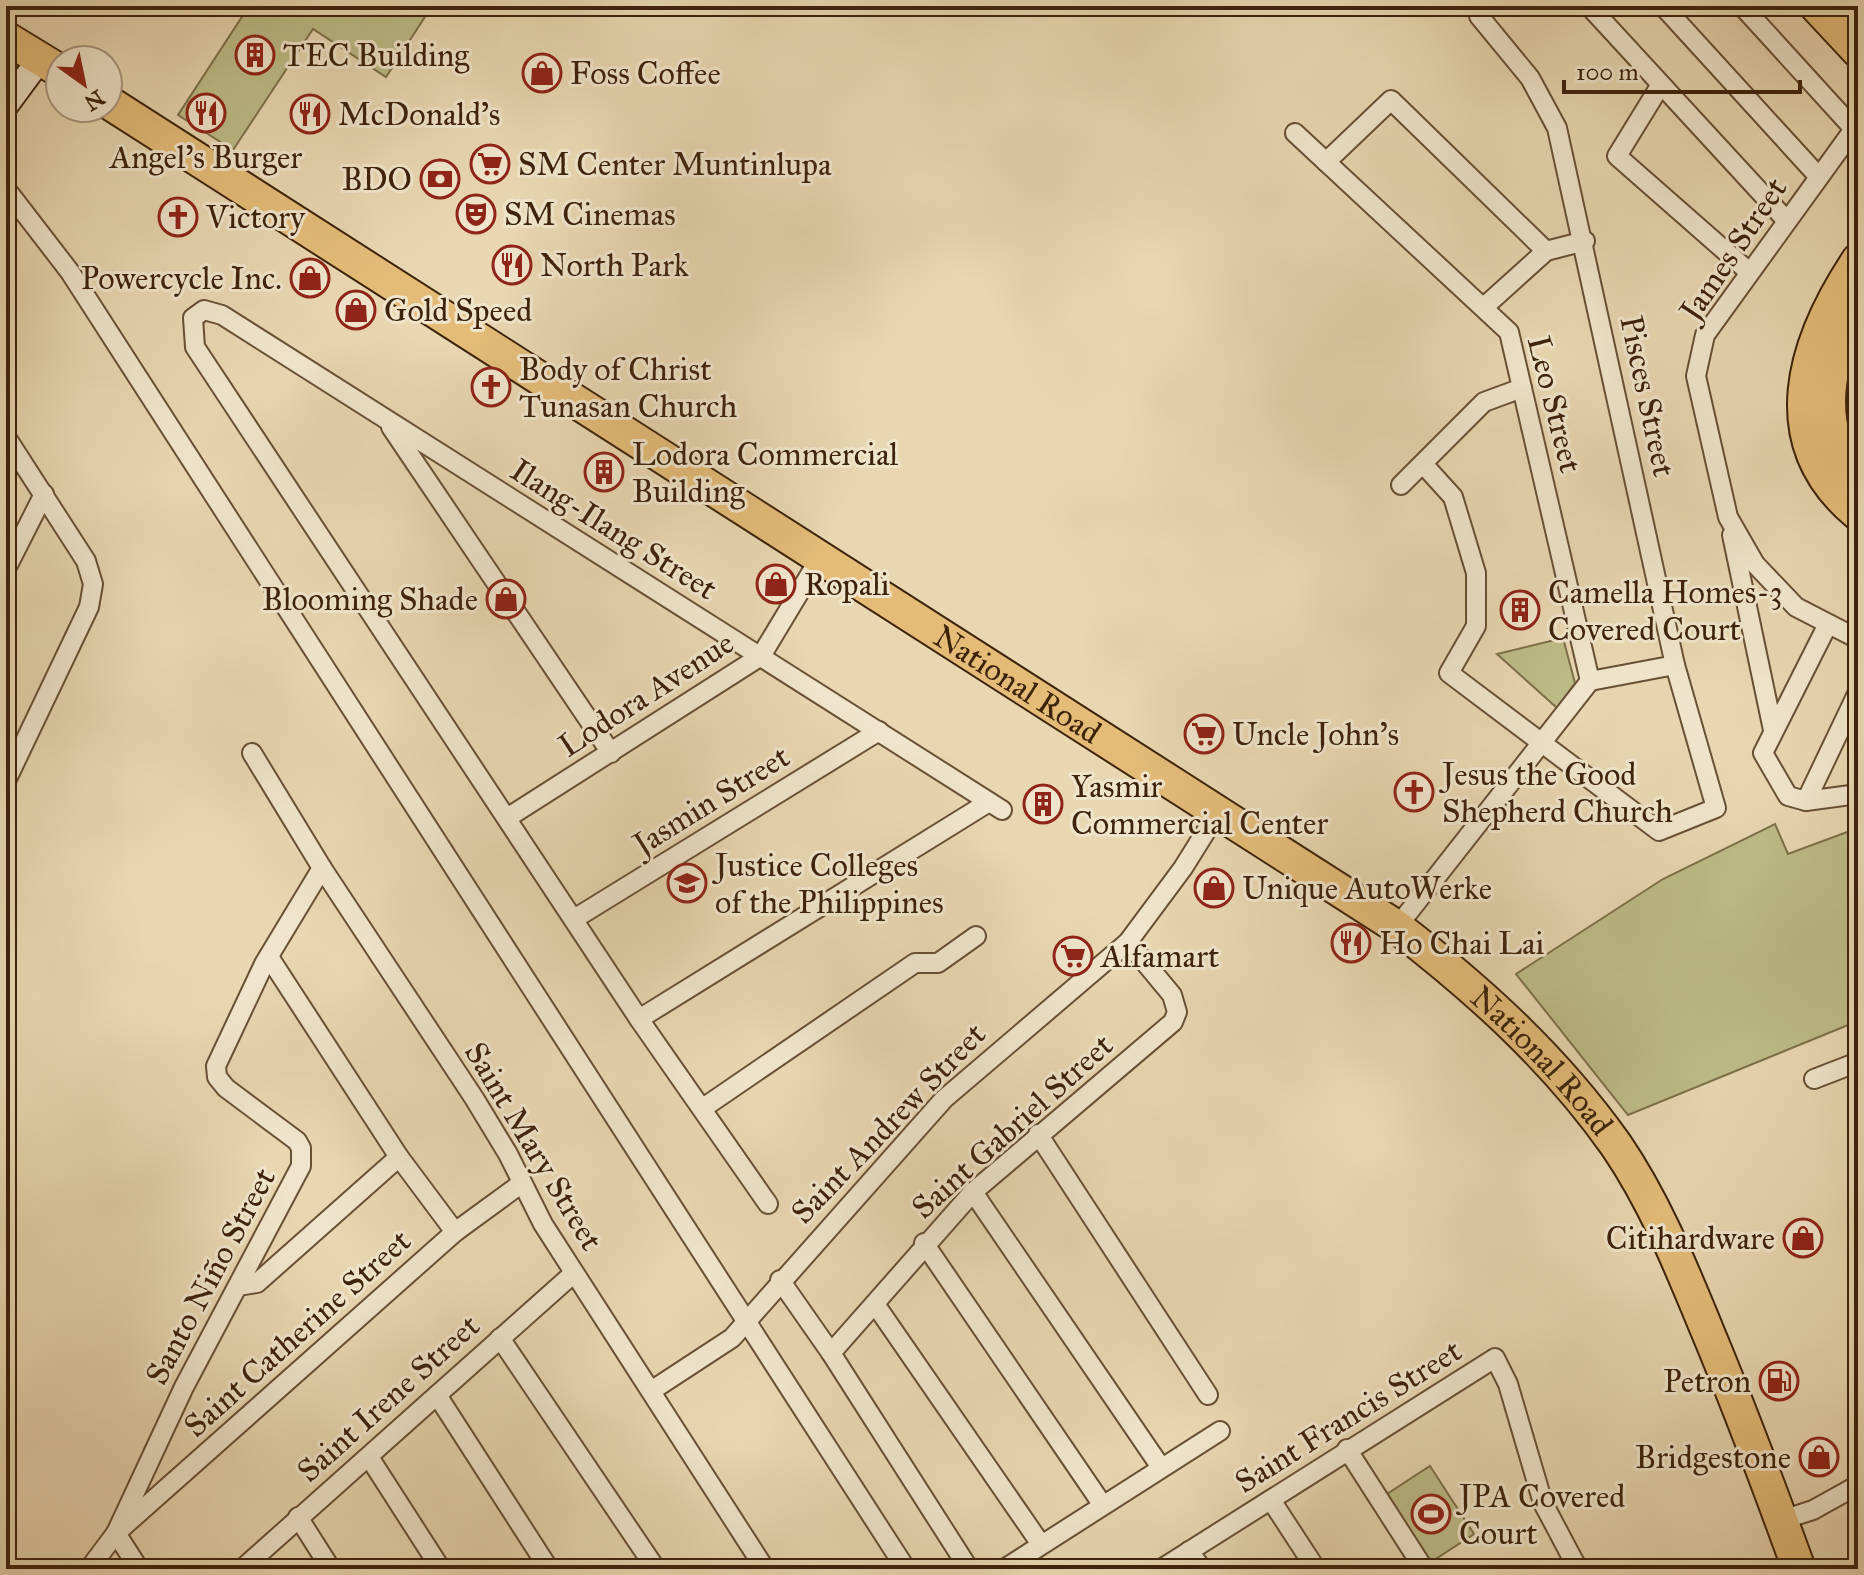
<svg xmlns="http://www.w3.org/2000/svg" width="1864" height="1575" viewBox="0 0 1864 1575" font-family="'IM FELL Great Primer',serif">
	<style>
		.green { fill: #bdbc87; stroke: #7d704a; stroke-width: 2 }
		.lines { fill: none; stroke-linecap: round; stroke-linejoin: round }
		.street-casing { stroke: #685035; stroke-width: 22 }
		.secondary-casing { stroke: #3d230c; stroke-width: 28 }
		.highway-casing { stroke: #3d230c; stroke-width: 36 }
		.street { stroke: #f0e5cc; stroke-width: 18 }
		.secondary { stroke: #f0e5cc; stroke-width: 24 }
		.highway { stroke: #e4bc78; stroke-width: 32 }
		.labels { text-anchor: middle; stroke-width: 6; stroke-linejoin: round; paint-order: stroke }
		.poi-label { font-size: 32px; fill: #3d230c; stroke: #f0e5cc; text-anchor: start }
		.street-label { font-size: 32px; fill: #3d230c; stroke: #f0e5cc }
	</style>
	<rect width="100%" height="100%" fill="#e8d7b1"/>
	<filter id="stains"><feTurbulence type="fractalNoise" baseFrequency=".0025" numOctaves="4"/><feColorMatrix values="0 0 0 0 .2 0 0 0 0 .09 0 0 0 0 .02 0 0 0 .5 -.17"/></filter>
	<radialGradient id="worn" r=".72"><stop offset=".6" stop-color="#630" stop-opacity="0"/><stop offset="1" stop-color="#630" stop-opacity=".3"/></radialGradient>
	<!-- green -->
	<g class="green">
		<polygon points="249,6 432,6 386,77 313,29 233,150 178,115"/>
		<path d="M1858,359V448C1843,422 1848,385 1858,359Z"/>
		<polygon points="1563,638 1575,683 1557,708 1497,654"/>
		<polygon points="1775,824 1788,854 1858,828 1858,1021 1628,1115 1516,974 1663,879"/>
		<polygon points="1430,1466 1474,1534 1431,1562 1387,1494"/>
	</g>
	<g class="lines">
		<!-- street casing -->
		<g class="street-casing">
			<g id="street">
				<polyline points="1589,6 1786,220"/>
				<polyline points="1663,6 1819,177"/>
				<polyline points="1742,6 1854,129 1705,335 1696,376 1728,517 1755,564 1796,607 1858,639"/>
				<polyline points="1660,86 1617,156 1748,271"/>
				<polyline points="1295,133 1509,332 1590,681"/>
				<polyline points="1326,162 1391,100 1546,251"/>
				<polyline points="6,189 70,272 906,1569"/>
				<polyline points="1484,307 1546,251 1585,241"/>
				<polyline points="391,427 611,753"/>
				<polyline points="6,437 86,561 93,584 89,607 6,781"/>
				<polyline points="1424,465 1453,497 1476,573 1476,626 1449,673 1659,831 1716,808 1675,665 1557,128 1530,78 1479,16"/>
				<polyline points="1401,485 1484,402 1522,388"/>
				<polyline points="1732,535 1773,730"/>
				<polyline points="6,569 44,494"/>
				<polyline points="1827,626 1763,753 1788,796 1806,801 1858,794"/>
				<polyline points="252,753 322,868 474,1098 508,1154 543,1224 765,1569"/>
				<polyline points="1806,801 1858,692"/>
				<polyline points="507,818 761,656 820,558"/>
				<polyline points="574,919 879,731"/>
				<polyline points="1397,927 1590,681 1675,665"/>
				<polyline points="269,957 399,1157 455,1232"/>
				<polyline points="639,1019 989,802"/>
				<polyline points="1814,1079 1858,1062"/>
				<polyline points="703,1108 915,963 938,963 976,936"/>
				<polyline points="1038,1134 1208,1395"/>
				<polyline points="973,1192 1160,1466"/>
				<polyline points="768,1204 639,1019 195,347 193,318 204,310 222,315 1002,810"/>
				<polyline points="924,1243 1102,1504"/>
				<polyline points="780,1280 831,1353 969,1569"/>
				<polyline points="238,1286 257,1283 399,1157"/>
				<polyline points="875,1304 1040,1543"/>
				<polyline points="500,1338 656,1569"/>
				<polyline points="831,1353 973,1192 1173,1022 1177,1012 1172,995 1128,942"/>
				<polyline points="651,1391 732,1338 944,1099 1128,942 1183,868 1218,812"/>
				<polyline points="437,1395 549,1569"/>
				<polyline points="1347,1449 1424,1569"/>
				<polyline points="369,1457 441,1569"/>
				<polyline points="1271,1500 1316,1569"/>
				<polyline points="298,1517 331,1569"/>
				<polyline points="1782,1520 1813,1510 1858,1485"/>
				<polyline points="116,1533 184,1387 301,1166 301,1148 297,1141 226,1088 217,1077 216,1066 264,964 322,868"/>
				<polyline points="116,1533 139,1569"/>
				<polyline points="1189,1551 1202,1569"/>
				<polyline points="89,1569 116,1533 455,1232 522,1183"/>
				<polyline points="242,1569 574,1273"/>
				<polyline points="1004,1569 1220,1431"/>
				<polyline points="1161,1569 1495,1358 1508,1384 1543,1503 1578,1569"/>
			</g>
		</g>
		<!-- secondary casing -->
		<g class="secondary-casing">
			<polyline id="secondary" points="6,105 40,59"/>
		</g>
		<!-- highway casing -->
		<g class="highway-casing">
			<g id="highway">
				<polyline points="1816,6 1858,51"/>
				<polyline points="6,38 60,71"/>
				<path id="s1" d="M108,102L1397,927C1480,991 1555,1059 1616,1145C1655,1202 1681,1267 1707,1330C1740,1409 1770,1489 1799,1569"/>
				<path d="M1858,260C1804,341 1770,441 1858,514"/>
				<path d="M1858,299C1829,357 1811,428 1858,482"/>
			</g>
		</g>
		<!-- street -->
		<use href="#street" class="street"/>
		<!-- secondary -->
		<use href="#secondary" class="secondary"/>
		<!-- highway -->
		<use href="#highway" class="highway"/>
	</g>
	<!-- icons -->
	<defs>
		<g id="building-ring" transform="scale(2)"><circle r="9.5" fill="#f0e5cc" stroke="#8f2418" stroke-width="1.5"/><path d="M-4-6H4V6H1V3H-1V6H-4ZM-2.5-4.3h1.7v1.8h-1.7ZM.8-4.3h1.7v1.8H.8ZM-2.5-1h1.7V.8h-1.7ZM.8-1h1.7V.8H.8Z" fill="#8f2418"/></g>
		<g id="shop-ring" transform="scale(2)"><circle r="9.5" fill="#f0e5cc" stroke="#8f2418" stroke-width="1.5"/><path d="M-5-2.5h2.3a2.7 3.5 0 0 1 5.4 0H5L5.5 6h-11ZM-1.5-2.5h3a1.5 2.3 0 0 0-3 0Z" fill="#8f2418"/></g>
		<g id="restaurant-ring" transform="scale(2)"><circle r="9.5" fill="#f0e5cc" stroke="#8f2418" stroke-width="1.5"/><path d="M-5-6h1v4h1v-4h1v4h1v-4h1v5L-1.5 .5V6h-2V.5L-5-1ZM5-6V6H3V1.5H1.5Q1.5-4 5-6Z" fill="#8f2418"/></g>
		<g id="supermarket-ring" transform="scale(2)"><circle r="9.5" fill="#f0e5cc" stroke="#8f2418" stroke-width="1.5"/><path d="M-6-5.5h2.5l.6 2H6L4.5 2H-2.5L-4.4-4H-6ZM-1.5 3.2a1.3 1.3 0 1 0 .1 0ZM3 3.2a1.3 1.3 0 1 0 .1 0Z" fill="#8f2418"/></g>
		<g id="bank-ring" transform="scale(2)"><circle r="9.5" fill="#f0e5cc" stroke="#8f2418" stroke-width="1.5"/><path d="M-6-4H6V4H-6ZM0-2.3a2.3 2.3 0 1 0 0 4.6a2.3 2.3 0 1 0 0-4.6Z" fill="#8f2418"/></g>
		<g id="theatre-ring" transform="scale(2)"><circle r="9.5" fill="#f0e5cc" stroke="#8f2418" stroke-width="1.5"/><path d="M-5-5.5Q0-4 5-5.5V0Q5 5 0 6Q-5 5-5 0ZM-3.3-2.5H-1v1.5H-3.3ZM1-2.5H3.3v1.5H1ZM-2.8 1Q0 5.5 2.8 1Z" fill="#8f2418"/></g>
		<g id="church-ring" transform="scale(2)"><circle r="9.5" fill="#f0e5cc" stroke="#8f2418" stroke-width="1.5"/><path d="M-1.2-6h2.4v3.5h3.3v2.4h-3.3V6h-2.4V-.1h-3.3v-2.4h3.3Z" fill="#8f2418"/></g>
		<g id="university-ring" transform="scale(2)"><circle r="9.5" fill="#f0e5cc" stroke="#8f2418" stroke-width="1.5"/><path d="M0-5L7-2L0 1L-7-2ZM-4 1L0 2.5L4 1V4Q0 6-4 4Z" fill="#8f2418"/></g>
		<g id="fuel-ring" transform="scale(2)"><circle r="9.5" fill="#f0e5cc" stroke="#8f2418" stroke-width="1.5"/><path d="M-5.5-6h7V0h2V4h1.3V-2.5L3-4.5l.8-.8L6-3V5H2.5V1h-1V6h-7ZM-4.2-4.7v3.2H.2V-4.7Z" fill="#8f2418"/></g>
		<g id="stadium-ring" transform="scale(2)"><circle r="9.5" fill="#f0e5cc" stroke="#8f2418" stroke-width="1.5"/><path d="M0-5a6.5 5 0 1 0 0 10a6.5 5 0 1 0 0-10ZM-3.5-1.8h7v3.6h-7Z" fill="#8f2418"/></g>
	</defs>
	<g fill-rule="evenodd">
		<use href="#building-ring" x="255" y="55"/>
		<use href="#shop-ring" x="542" y="73"/>
		<use href="#restaurant-ring" x="206" y="113"/>
		<use href="#restaurant-ring" x="310" y="114"/>
		<use href="#supermarket-ring" x="490" y="164"/>
		<use href="#bank-ring" x="440" y="179"/>
		<use href="#theatre-ring" x="476" y="214"/>
		<use href="#church-ring" x="178" y="217"/>
		<use href="#restaurant-ring" x="512" y="265"/>
		<use href="#shop-ring" x="310" y="278"/>
		<use href="#shop-ring" x="356" y="310"/>
		<use href="#church-ring" x="491" y="387"/>
		<use href="#building-ring" x="604" y="472"/>
		<use href="#shop-ring" x="776" y="584"/>
		<use href="#shop-ring" x="506" y="599"/>
		<use href="#building-ring" x="1520" y="610"/>
		<use href="#supermarket-ring" x="1204" y="734"/>
		<use href="#church-ring" x="1414" y="792"/>
		<use href="#building-ring" x="1043" y="804"/>
		<use href="#university-ring" x="687" y="883"/>
		<use href="#shop-ring" x="1214" y="888"/>
		<use href="#restaurant-ring" x="1351" y="943"/>
		<use href="#supermarket-ring" x="1073" y="956"/>
		<use href="#shop-ring" x="1803" y="1238"/>
		<use href="#fuel-ring" x="1779" y="1381"/>
		<use href="#shop-ring" x="1819" y="1457"/>
		<use href="#stadium-ring" x="1431" y="1514"/>
	</g>
	<g class="labels">
		<!-- poi labels -->
		<g class="poi-label">
			<text x="283" y="66">TEC Building</text>
			<text x="570" y="84">Foss Coffee</text>
			<text x="338" y="125">McDonald's</text>
			<text x="206" y="168" text-anchor="middle">Angel's Burger</text>
			<text x="518" y="175">SM Center Muntinlupa</text>
			<text x="412" y="190" text-anchor="end">BDO</text>
			<text x="504" y="225">SM Cinemas</text>
			<text x="206" y="228">Victory</text>
			<text x="540" y="276">North Park</text>
			<text x="282" y="289" text-anchor="end">Powercycle Inc.</text>
			<text x="384" y="321">Gold Speed</text>
			<text x="519" y="380">Body of Christ<tspan x="519" dy="37">Tunasan Church</tspan></text>
			<text x="632" y="465">Lodora Commercial<tspan x="632" dy="37">Building</tspan></text>
			<text x="804" y="595">Ropali</text>
			<text x="1548" y="603">Camella Homes-3<tspan x="1548" dy="37">Covered Court</tspan></text>
			<text x="478" y="610" text-anchor="end">Blooming Shade</text>
			<text x="1232" y="745">Uncle John's</text>
			<text x="1442" y="785">Jesus the Good<tspan x="1442" dy="37">Shepherd Church</tspan></text>
			<text x="1071" y="797">Yasmir<tspan x="1071" dy="37">Commercial Center</tspan></text>
			<text x="715" y="876">Justice Colleges<tspan x="715" dy="37">of the Philippines</tspan></text>
			<text x="1242" y="899">Unique AutoWerke</text>
			<text x="1379" y="954">Ho Chai Lai</text>
			<text x="1101" y="967">Alfamart</text>
			<text x="1775" y="1249" text-anchor="end">Citihardware</text>
			<text x="1751" y="1392" text-anchor="end">Petron</text>
			<text x="1791" y="1468" text-anchor="end">Bridgestone</text>
			<text x="1459" y="1507">JPA Covered<tspan x="1459" dy="37">Court</tspan></text>
		</g>
		<!-- street labels -->
		<g class="street-label">
			<text transform="translate(1733 249) rotate(-56)" y="11">James Street</text>
			<text transform="translate(1648 396) rotate(78)" y="11">Pisces Street</text>
			<text transform="translate(1555 404) rotate(76)" y="11">Leo Street</text>
			<text transform="translate(614 529) rotate(32)" y="11">Ilang-Ilang Street</text>
			<text dy="11" stroke="none"><textPath href="#s1" startOffset="1080">National Road</textPath></text>
			<text transform="translate(646 694) rotate(-33)" y="11">Lodora Avenue</text>
			<text transform="translate(711 800) rotate(-32)" y="11">Jasmin Street</text>
			<text dy="11" stroke="none"><textPath href="#s1" startOffset="1728">National Road</textPath></text>
			<text transform="translate(888 1123) rotate(-46)" y="11">Saint Andrew Street</text>
			<text transform="translate(1012 1126) rotate(-42)" y="11">Saint Gabriel Street</text>
			<text transform="translate(534 1146) rotate(59)" y="11">Saint Mary Street</text>
			<text transform="translate(210 1276) rotate(-62)" y="11">Santo Niño Street</text>
			<text transform="translate(297 1333) rotate(-42)" y="11">Saint Catherine Street</text>
			<text transform="translate(388 1398) rotate(-42)" y="11">Saint Irene Street</text>
			<text transform="translate(1348 1416) rotate(-32)" y="11">Saint Francis Street</text>
		</g>
	</g>
	<!-- margin -->
	<rect width="1864" height="1575" fill="none" stroke="#e8d7b1" stroke-width="32"/>
	<rect x="8" y="8" width="1848" height="1559" fill="none" stroke="#3d230c" stroke-width="4"/>
	<rect x="16" y="16" width="1832" height="1543" fill="none" stroke="#3d230c" stroke-width="2"/>
	<!-- north arrow -->
	<g transform="translate(84 84) rotate(147)"><circle r="38" fill="#f0e5cc" stroke="#a8977f" stroke-width="2"/>
	<path d="M0-6L14 30L0 20L-14 30Z" fill="#8f2418"/>
	<text y="-12" font-size="22" font-weight="bold" text-anchor="middle" fill="#3d230c">N</text>
	</g>
	<!-- scale -->
	<path d="M1564 80v12h236v-12" fill="none" stroke="#3d230c" stroke-width="4"/>
	<text x="1576" y="80" font-size="24" fill="#3d230c" stroke="#f0e5cc" stroke-width="6" paint-order="stroke">100 m</text>
	<rect width="100%" height="100%" filter="url(#stains)"/>
	<rect width="100%" height="100%" fill="url(#worn)"/>
</svg>
